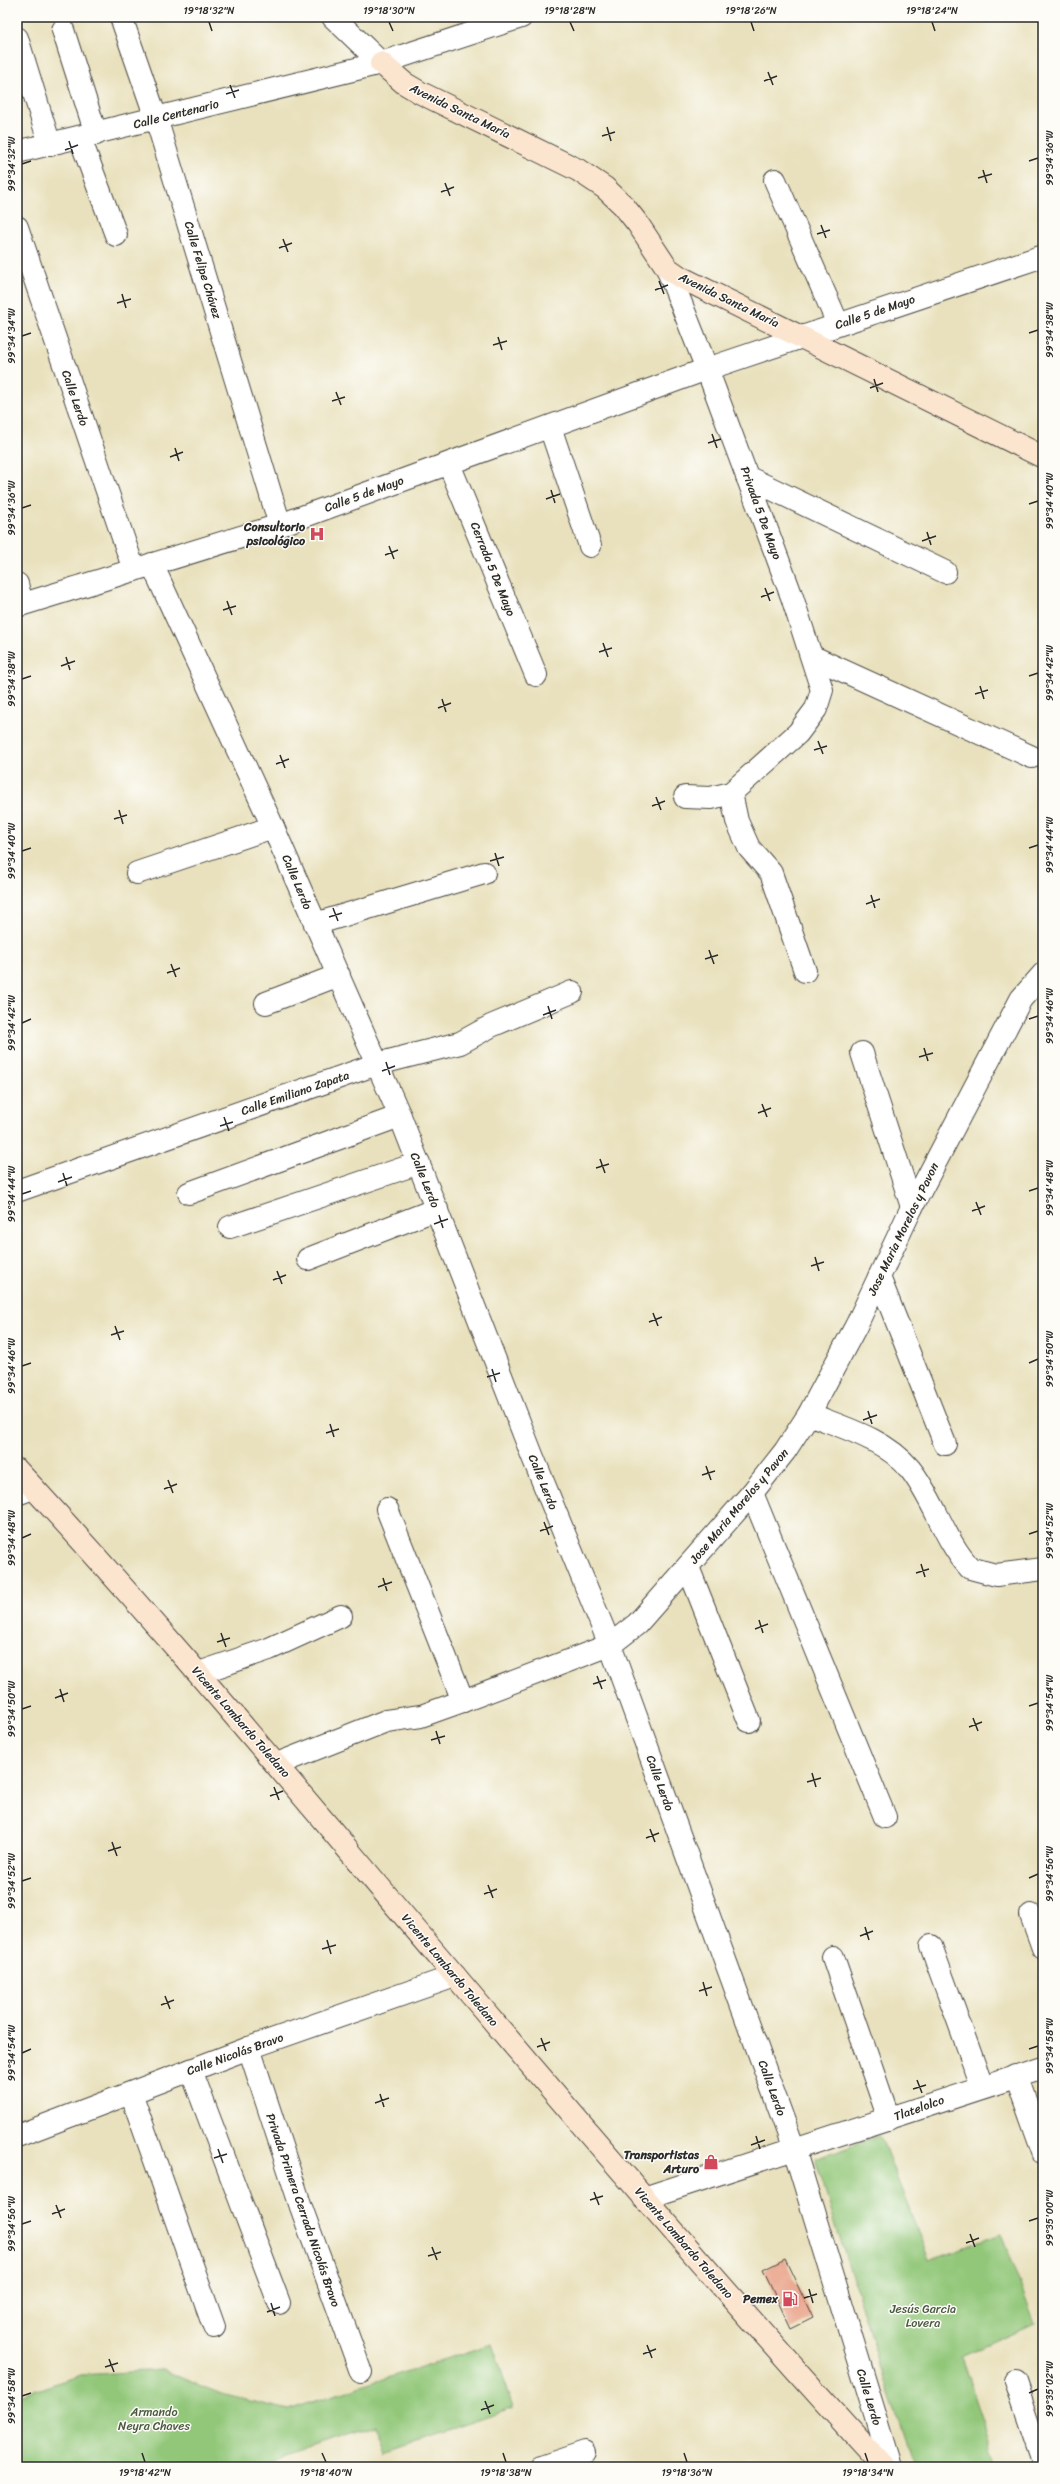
<svg xmlns="http://www.w3.org/2000/svg" width="1060" height="2484" viewBox="0 0 1060 2484" font-family="Sriracha,sans-serif">
	<style>
		.green { fill: #92c779; stroke: #5e7952 }
		.building { fill: #e9a288 }
		.lines { fill: none; stroke-linecap: round; stroke-linejoin: round }
		.minor-casing { stroke: #484641; stroke-width: 24 }
		.secondary-casing { stroke: #484641; stroke-width: 24 }
		.minor { stroke: #fff; stroke-width: 22 }
		.secondary { stroke: #fce5cf; stroke-width: 22 }
		.ticks { fill: none; stroke: #2b2b2b; stroke-width: 1.5 }
		.labels { text-anchor: middle; stroke-width: 3; stroke-linejoin: round; paint-order: stroke }
		.street-label { font-size: 12px; fill: #2b2b2b; stroke: #fdfcf7 }
		.poi-label { font-size: 12px; font-weight: bold; fill: #2b2b2b; stroke: #fdfcf7; text-anchor: end }
		.park-label { font-size: 12px; fill: #4a5a42; stroke: #fdfcf7 }
		.neatline { fill: none; stroke: #2b2b2b; stroke-width: 1.5 }
		.ticks-label { font-size: 10px; text-anchor: middle; fill: #2b2b2b }
	</style>
	<rect width="100%" height="100%" fill="#fdfcf7"/>
	<filter id="ink" filterUnits="userSpaceOnUse"><feTurbulence type="fractalNoise" baseFrequency=".025" numOctaves="2"/><feDisplacementMap in="SourceGraphic" scale="8" xChannelSelector="R" yChannelSelector="G"/><feConvolveMatrix kernelMatrix="1 2 1 2 8 2 1 2 1" color-interpolation-filters="sRGB"/></filter>
	<filter id="wash" filterUnits="userSpaceOnUse"><feTurbulence type="fractalNoise" baseFrequency=".012" numOctaves="4" result="noise"/><feDisplacementMap in="SourceGraphic" scale="16" xChannelSelector="R" yChannelSelector="G"/><feGaussianBlur stdDeviation="0.9" result="paint"/><feColorMatrix in="noise" values="0 0 0 0 0 0 0 0 0 0 0 0 0 0 0 0 0 1.4 0 .05"/><feComposite in="paint" operator="in"/></filter>
	<g filter="url(#wash)">
		<rect width="100%" height="100%" fill="#e9e1bd"/>
		<!-- green -->
		<g class="green">
			<polygon points="880,2135 929,2260 1001,2234 1035,2324 961,2357 999,2467 914,2467 883,2376 815,2159"/>
			<polygon points="492,2344 514,2408 386,2451 376,2426 245,2467 17,2467 17,2397 80,2375 162,2370 225,2395 288,2410"/>
		</g>
		<g id="blocks">
			<!-- building -->
			<polygon class="building" points="785,2259 813,2318 791,2329 763,2270"/>
		</g>
	</g>
	<g filter="url(#ink)">
		<use href="#blocks" fill-opacity="0" stroke="#484641" stroke-width="1"/>
		<g class="lines">
			<!-- minor casing -->
			<g class="minor-casing">
				<g id="minor">
					<polyline points="121,17 156,118 280,525"/>
					<polyline points="333,17 381,63"/>
					<polyline points="63,30 96,134"/>
					<polyline points="17,38 50,145"/>
					<polyline points="80,138 116,235"/>
					<polyline points="17,152 381,63 521,17"/>
					<polyline points="775,180 838,324"/>
					<polyline points="17,227 134,570"/>
					<polyline points="667,268 707,369 792,597 822,690 816,709 798,733 731,793 711,798 685,797"/>
					<polyline points="550,427 590,546"/>
					<polyline points="449,464 536,675"/>
					<polyline points="747,477 945,572"/>
					<polyline points="152,564 273,827 400,1116 532,1455 610,1645 794,2149 891,2467"/>
					<polyline points="17,584 22,604"/>
					<polyline points="17,606 280,525 707,369 1043,256"/>
					<polyline points="813,657 1032,757"/>
					<polyline points="731,793 737,821 749,848 771,873 805,971"/>
					<polyline points="137,873 273,827"/>
					<polyline points="315,924 484,873"/>
					<polyline points="266,1003 339,975"/>
					<polyline points="862,1053 912,1207"/>
					<polyline points="17,1191 377,1064 460,1043 491,1026 572,992"/>
					<polyline points="189,1193 400,1116"/>
					<polyline points="230,1227 419,1163"/>
					<polyline points="308,1259 437,1209"/>
					<polyline points="879,1277 945,1444"/>
					<path d="M809,1414C844,1428 885,1439 910,1469C934,1499 944,1540 970,1568L996,1575L1043,1569"/>
					<polyline points="752,1493 885,1817"/>
					<polyline points="17,1494 33,1488"/>
					<polyline points="387,1509 463,1701"/>
					<polyline points="688,1567 749,1721"/>
					<polyline points="199,1673 269,1649 341,1616"/>
					<polyline points="277,1764 386,1721 421,1716 463,1701 610,1645 637,1624 752,1493 785,1451 809,1414 856,1326 912,1207 1021,999 1043,974"/>
					<polyline points="1031,1915 1043,1948"/>
					<polyline points="931,1946 982,2086"/>
					<polyline points="833,1957 889,2119"/>
					<polyline points="249,2048 301,2207 361,2372"/>
					<polyline points="191,2070 279,2303"/>
					<polyline points="1016,2076 1043,2152"/>
					<polyline points="131,2093 214,2327"/>
					<polyline points="17,2136 249,2048 455,1976"/>
					<polyline points="644,2198 1043,2068"/>
					<polyline points="1015,2382 1043,2464"/>
					<polyline points="541,2467 585,2452"/>
				</g>
			</g>
			<!-- secondary casing -->
			<g class="secondary-casing">
				<g id="secondary">
					<polyline points="381,63 404,83 421,93 578,170 605,188 623,205 638,224 667,268 680,277 1043,457"/>
					<path d="M17,1470C169,1634 311,1807 456,1977C596,2143 737,2307 884,2467"/>
				</g>
			</g>
			<!-- minor -->
			<use href="#minor" class="minor"/>
			<!-- secondary -->
			<use href="#secondary" class="secondary"/>
		</g>
	</g>
	<!-- ticks -->
	<path class="ticks" d="M209,22L212,31M389,22L393,31M570,22L574,31M751,22L754,31M932,22L935,31M768,72L773,85M764,81L777,76M230,85L235,98M226,94L239,90M607,127L611,141M602,136L615,132M69,141L73,154M65,150L78,145M1029,161L1038,158M22,164L31,161M983,170L987,183M978,178L992,174M445,183L450,196M441,192L454,187M821,225L826,238M817,234L830,230M283,239L288,252M279,248L292,243M659,281L664,294M655,290L668,285M122,294L126,308M117,303L131,299M1029,333L1038,330M22,336L31,333M498,337L502,350M493,345L507,341M874,379L878,392M870,388L883,383M336,392L341,405M332,401L345,397M712,434L717,448M708,443L721,439M175,448L179,461M170,457L183,452M551,490L555,503M546,499L560,494M1029,504L1038,501M22,508L31,505M927,532L931,545M922,541L936,536M389,546L394,559M385,555L398,550M765,588L770,601M761,597L774,592M227,601L232,615M223,610L236,606M603,643L608,657M599,652L612,648M66,657L70,670M61,666L75,661M1029,676L1038,673M22,679L31,676M980,686L984,699M975,694L988,690M442,699L446,712M438,708L451,703M818,741L823,754M814,750L827,746M280,755L285,768M276,764L289,759M656,797L661,810M652,806L665,801M119,810L123,824M114,819L127,815M1029,848L1038,845M22,851L31,848M495,853L499,866M490,861L504,857M871,895L875,908M866,904L880,899M333,908L338,921M329,917L342,913M709,950L714,964M705,959L718,955M171,964L176,977M167,973L180,968M548,1006L552,1019M543,1015L556,1010M1029,1019L1038,1016M22,1023L31,1019M924,1048L928,1061M919,1057L933,1053M386,1062L390,1075M382,1071L395,1066M762,1104L767,1117M758,1113L771,1108M224,1117L229,1131M220,1126L233,1122M600,1159L605,1173M596,1168L609,1164M63,1173L67,1186M58,1182L72,1177M1029,1191L1038,1188M22,1194L31,1191M976,1202L981,1215M972,1211L985,1206M439,1215L443,1228M434,1224L448,1219M815,1257L819,1271M811,1266L824,1262M277,1271L282,1284M273,1280L286,1275M653,1313L658,1326M649,1322L662,1317M115,1326L120,1340M111,1335L124,1331M1029,1363L1038,1359M22,1366L31,1363M492,1369L496,1382M487,1377L500,1373M868,1411L872,1424M863,1420L877,1415M330,1424L334,1437M326,1433L339,1429M706,1466L711,1480M702,1475L715,1471M168,1480L173,1493M164,1489L177,1484M544,1522L549,1535M540,1531L553,1526M1029,1534L1038,1531M22,1538L31,1534M921,1564L925,1577M916,1573L929,1569M383,1578L387,1591M378,1587L392,1582M759,1620L763,1633M755,1629L768,1624M221,1633L226,1647M217,1642L230,1638M597,1676L602,1689M593,1684L606,1680M60,1689L64,1702M55,1698L68,1693M1029,1706L1038,1703M22,1709L31,1706M973,1718L978,1731M969,1727L982,1722M436,1731L440,1744M431,1740L445,1736M812,1773L816,1787M807,1782L821,1778M274,1787L279,1800M270,1796L283,1791M650,1829L655,1842M646,1838L659,1833M112,1842L117,1856M108,1851L121,1847M1029,1878L1038,1874M22,1881L31,1878M488,1885L493,1898M484,1894L497,1889M865,1927L869,1940M860,1936L873,1931M327,1940L331,1954M322,1949L336,1945M703,1982L707,1996M699,1991L712,1987M165,1996L170,2009M161,2005L174,2000M541,2038L546,2051M537,2047L550,2042M1029,2049L1038,2046M22,2053L31,2049M917,2080L922,2093M913,2089L926,2085M380,2094L384,2107M375,2103L389,2098M756,2136L760,2149M751,2145L765,2140M218,2149L223,2163M214,2158L227,2154M594,2192L599,2205M590,2200L603,2196M56,2205L61,2218M52,2214L65,2209M1029,2221L1038,2218M22,2224L31,2221M970,2234L975,2247M966,2243L979,2238M432,2247L437,2260M428,2256L441,2252M809,2289L813,2303M804,2298L817,2294M271,2303L275,2316M267,2312L280,2307M647,2345L652,2358M643,2354L656,2349M109,2359L114,2372M105,2367L118,2363M1029,2393L1038,2389M22,2396L31,2393M485,2401L490,2414M481,2410L494,2405M142,2453L145,2462M322,2453L326,2462M503,2453L506,2462M684,2453L687,2462M865,2453L868,2462"/>
	<!-- icons -->
	<defs>
		<g id="hospital-bare" transform="scale(1.2)"><path d="M-5-5h3v3.5h4V-5h3V5h-3V1.5h-4V5h-3Z" fill="#d1495b" stroke="#fdfcf7" stroke-width="2.5" paint-order="stroke"/></g>
		<g id="shop-bare" transform="scale(1.2)"><path d="M-5-2.5h2.3a2.7 3.5 0 0 1 5.4 0H5L5.5 6h-11ZM-1.5-2.5h3a1.5 2.3 0 0 0-3 0Z" fill="#d1495b" stroke="#fdfcf7" stroke-width="2.5" paint-order="stroke"/></g>
		<g id="fuel-bare" transform="scale(1.2)"><path d="M-5.5-6h7V0h2V4h1.3V-2.5L3-4.5l.8-.8L6-3V5H2.5V1h-1V6h-7ZM-4.2-4.7v3.2H.2V-4.7Z" fill="#d1495b" stroke="#fdfcf7" stroke-width="2.5" paint-order="stroke"/></g>
	</defs>
	<g fill-rule="evenodd">
		<use href="#hospital-bare" x="317" y="534"/>
		<use href="#shop-bare" x="711" y="2162"/>
		<use href="#fuel-bare" x="790" y="2299"/>
	</g>
	<g class="labels">
		<!-- street labels -->
		<g class="street-label">
			<text transform="translate(460 111) rotate(26)" y="4">Avenida Santa María</text>
			<text transform="translate(176 114) rotate(-14)" y="4">Calle Centenario</text>
			<text transform="translate(203 270) rotate(73)" y="4">Calle Felipe Chávez</text>
			<text transform="translate(729 300) rotate(26)" y="4">Avenida Santa María</text>
			<text transform="translate(875 312) rotate(-19)" y="4">Calle 5 de Mayo</text>
			<text transform="translate(75 398) rotate(71)" y="4">Calle Lerdo</text>
			<text transform="translate(364 494) rotate(-20)" y="4">Calle 5 de Mayo</text>
			<text transform="translate(761 513) rotate(70)" y="4">Privada 5 De Mayo</text>
			<text transform="translate(493 569) rotate(68)" y="4">Cerrada 5 De Mayo</text>
			<text transform="translate(297 882) rotate(67)" y="4">Calle Lerdo</text>
			<text transform="translate(295 1093) rotate(-19)" y="4">Calle Emiliano Zapata</text>
			<text transform="translate(425 1180) rotate(68)" y="4">Calle Lerdo</text>
			<text transform="translate(903 1229) rotate(-64)" y="4">Jose Maria Morelos y Pavon</text>
			<text transform="translate(543 1482) rotate(68)" y="4">Calle Lerdo</text>
			<text transform="translate(739 1506) rotate(-50)" y="4">Jose Maria Morelos y Pavon</text>
			<text transform="translate(241 1722) rotate(49)" y="4">Vicente Lombardo Toledano</text>
			<text transform="translate(660 1783) rotate(70)" y="4">Calle Lerdo</text>
			<text transform="translate(450 1970) rotate(50)" y="4">Vicente Lombardo Toledano</text>
			<text transform="translate(235 2054) rotate(-20)" y="4">Calle Nicolás Bravo</text>
			<text transform="translate(772 2088) rotate(70)" y="4">Calle Lerdo</text>
			<text transform="translate(919 2108) rotate(-20)" y="4">Tlatelolco</text>
			<text transform="translate(303 2210) rotate(71)" y="4">Privada Primera Cerrada Nicolás Bravo</text>
			<text transform="translate(684 2243) rotate(49)" y="4">Vicente Lombardo Toledano</text>
			<text transform="translate(869 2397) rotate(73)" y="4">Calle Lerdo</text>
		</g>
		<!-- poi labels -->
		<g class="poi-label">
			<text x="305" y="531">Consultorio<tspan x="305" dy="14">psicológico</tspan></text>
			<text x="699" y="2159">Transportistas<tspan x="699" dy="14">Arturo</tspan></text>
			<text x="778" y="2303">Pemex</text>
		</g>
		<!-- park labels -->
		<g class="park-label">
			<text x="923" y="2313">Jesús Garcia<tspan x="923" dy="14">Lovera</tspan></text>
			<text x="154" y="2416">Armando<tspan x="154" dy="14">Neyra Chaves</tspan></text>
		</g>
	</g>
	<!-- margin -->
	<rect width="1060" height="2484" fill="none" stroke="#fdfcf7" stroke-width="44"/>
	<rect x="22" y="22" width="1016" height="2440" class="neatline"/>
	<g class="ticks-label">
		<text x="209" y="14">19°18'32"N</text>
		<text x="389" y="14">19°18'30"N</text>
		<text x="570" y="14">19°18'28"N</text>
		<text x="751" y="14">19°18'26"N</text>
		<text x="932" y="14">19°18'24"N</text>
		<text transform="translate(1049 158) rotate(-90)" y="4">99°34'36"W</text>
		<text transform="translate(11 164) rotate(-90)" y="4">99°34'32"W</text>
		<text transform="translate(1049 330) rotate(-90)" y="4">99°34'38"W</text>
		<text transform="translate(11 336) rotate(-90)" y="4">99°34'34"W</text>
		<text transform="translate(1049 501) rotate(-90)" y="4">99°34'40"W</text>
		<text transform="translate(11 508) rotate(-90)" y="4">99°34'36"W</text>
		<text transform="translate(1049 673) rotate(-90)" y="4">99°34'42"W</text>
		<text transform="translate(11 679) rotate(-90)" y="4">99°34'38"W</text>
		<text transform="translate(1049 845) rotate(-90)" y="4">99°34'44"W</text>
		<text transform="translate(11 851) rotate(-90)" y="4">99°34'40"W</text>
		<text transform="translate(1049 1016) rotate(-90)" y="4">99°34'46"W</text>
		<text transform="translate(11 1023) rotate(-90)" y="4">99°34'42"W</text>
		<text transform="translate(1049 1188) rotate(-90)" y="4">99°34'48"W</text>
		<text transform="translate(11 1194) rotate(-90)" y="4">99°34'44"W</text>
		<text transform="translate(1049 1359) rotate(-90)" y="4">99°34'50"W</text>
		<text transform="translate(11 1366) rotate(-90)" y="4">99°34'46"W</text>
		<text transform="translate(1049 1531) rotate(-90)" y="4">99°34'52"W</text>
		<text transform="translate(11 1538) rotate(-90)" y="4">99°34'48"W</text>
		<text transform="translate(1049 1703) rotate(-90)" y="4">99°34'54"W</text>
		<text transform="translate(11 1709) rotate(-90)" y="4">99°34'50"W</text>
		<text transform="translate(1049 1874) rotate(-90)" y="4">99°34'56"W</text>
		<text transform="translate(11 1881) rotate(-90)" y="4">99°34'52"W</text>
		<text transform="translate(1049 2046) rotate(-90)" y="4">99°34'58"W</text>
		<text transform="translate(11 2053) rotate(-90)" y="4">99°34'54"W</text>
		<text transform="translate(1049 2218) rotate(-90)" y="4">99°35'00"W</text>
		<text transform="translate(11 2224) rotate(-90)" y="4">99°34'56"W</text>
		<text transform="translate(1049 2389) rotate(-90)" y="4">99°35'02"W</text>
		<text transform="translate(11 2396) rotate(-90)" y="4">99°34'58"W</text>
		<text x="145" y="2476">19°18'42"N</text>
		<text x="326" y="2476">19°18'40"N</text>
		<text x="506" y="2476">19°18'38"N</text>
		<text x="687" y="2476">19°18'36"N</text>
		<text x="868" y="2476">19°18'34"N</text>
	</g>
</svg>
